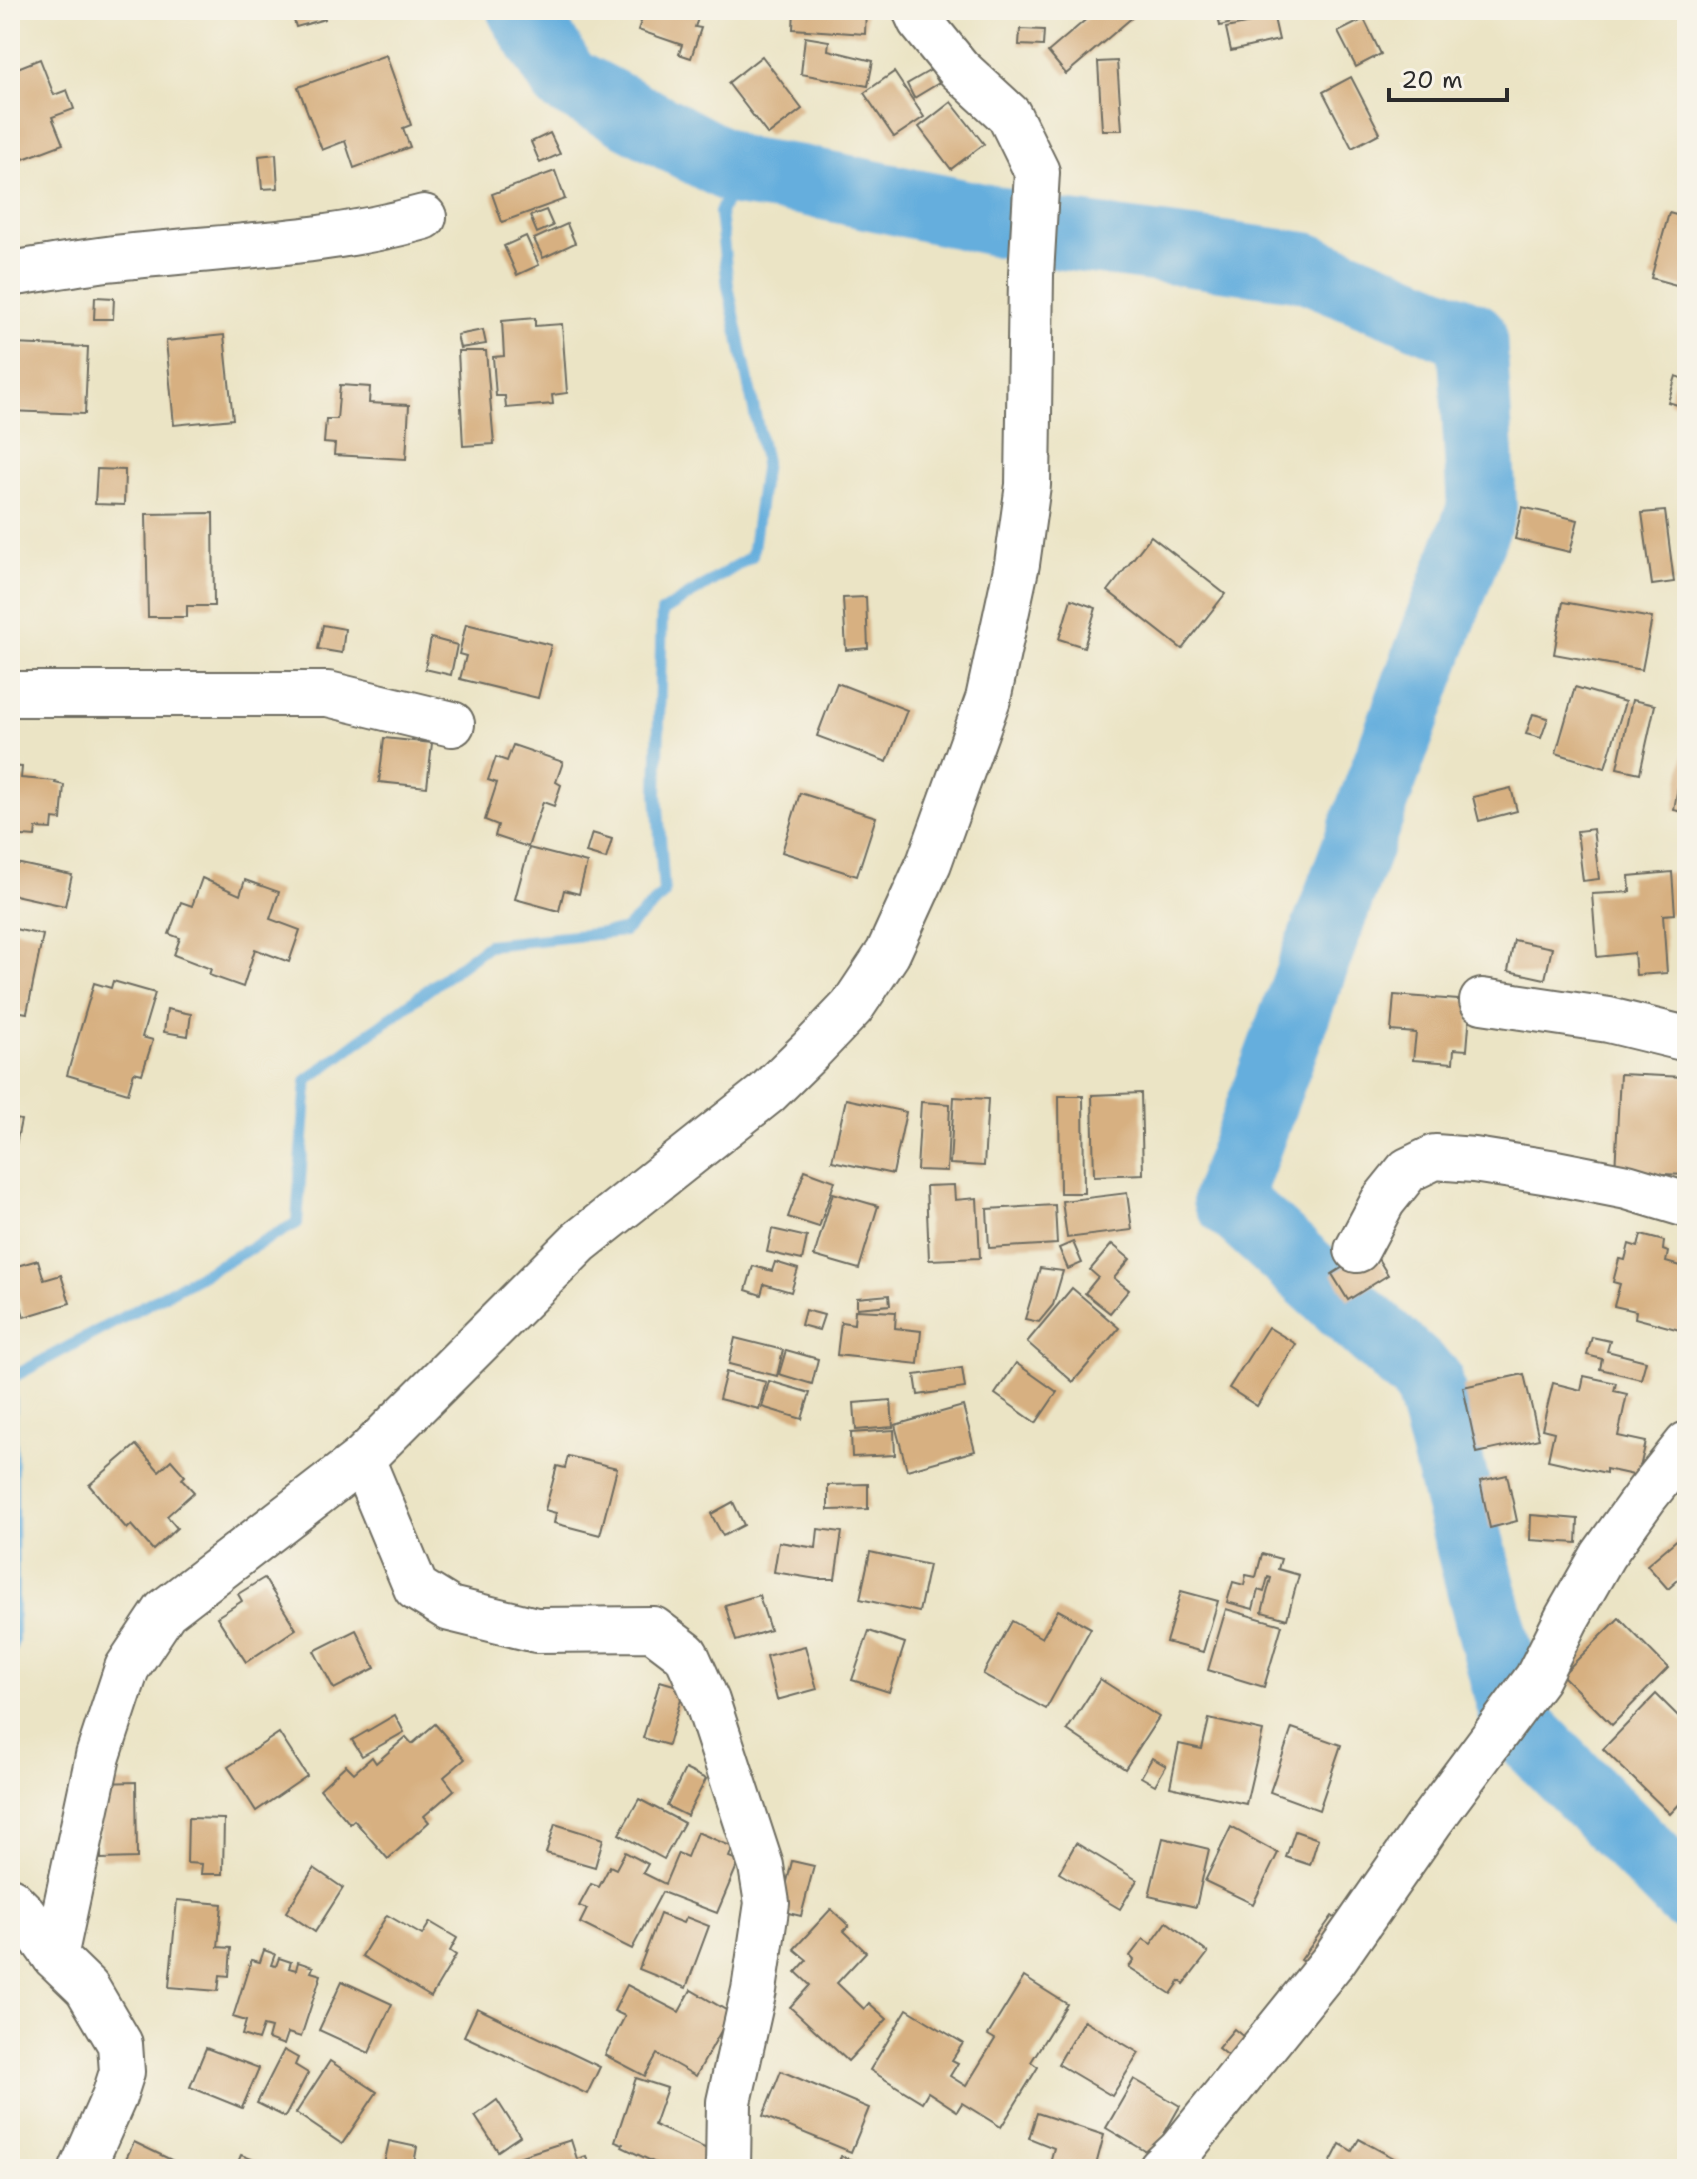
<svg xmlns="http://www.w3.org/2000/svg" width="1697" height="2179" viewBox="0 0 1697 2179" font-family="'Shantell Sans',sans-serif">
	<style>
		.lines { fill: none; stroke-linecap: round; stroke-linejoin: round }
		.stream { stroke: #65aedd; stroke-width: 12 }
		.river { stroke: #65aedd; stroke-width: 70 }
		.building { fill: #d7b081 }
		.minor-casing { stroke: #6e6c61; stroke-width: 48 }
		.minor { stroke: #fff; stroke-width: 44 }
	</style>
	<rect width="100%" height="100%" fill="#f7f3e8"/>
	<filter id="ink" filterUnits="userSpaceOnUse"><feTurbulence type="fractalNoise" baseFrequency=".0125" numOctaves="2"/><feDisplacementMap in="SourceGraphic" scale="16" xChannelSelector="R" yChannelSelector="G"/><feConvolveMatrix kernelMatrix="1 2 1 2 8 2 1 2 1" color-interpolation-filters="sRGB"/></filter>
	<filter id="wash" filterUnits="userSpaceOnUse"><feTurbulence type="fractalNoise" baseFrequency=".006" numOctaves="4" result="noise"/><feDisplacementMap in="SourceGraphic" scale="32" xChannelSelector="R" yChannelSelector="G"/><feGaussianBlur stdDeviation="1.8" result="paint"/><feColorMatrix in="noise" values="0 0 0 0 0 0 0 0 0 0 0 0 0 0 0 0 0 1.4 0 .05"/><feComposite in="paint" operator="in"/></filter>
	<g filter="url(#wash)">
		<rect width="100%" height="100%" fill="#ebe4c5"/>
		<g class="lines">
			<!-- stream -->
			<polyline class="stream" points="10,1651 13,1640 11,1378 297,1223 307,1080 488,945 624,931 664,894 657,793 662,612 752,556 765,462 728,286 720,213 737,171"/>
			<!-- river -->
			<polyline class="river" points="522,10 565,80 737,171 800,180 1062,235 1305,267 1472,336 1482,508 1227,1199 1428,1381 1516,1723 1687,1896"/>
		</g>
		<g id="blocks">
			<!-- building -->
			<g class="building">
				<polygon points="291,10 323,10 325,19 296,27"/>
				<polygon points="628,10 701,10 695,27 701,28 691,58 679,54 682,45 638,30 643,16"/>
				<polygon points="794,10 866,10 865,34 793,29"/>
				<polygon points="1097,10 1141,10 1066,74 1048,52"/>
				<polygon points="1217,10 1245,10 1247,19 1220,26"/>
				<polygon points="1249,10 1275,10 1276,14 1251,20"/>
				<polygon points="1274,18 1279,40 1231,51 1226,28"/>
				<polygon points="1364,19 1381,54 1356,67 1338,32"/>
				<polygon points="1020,29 1044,30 1043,46 1019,45"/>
				<polygon points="805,37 829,41 828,50 873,61 868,86 801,74"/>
				<polygon points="386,55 411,125 403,128 410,147 354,168 345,141 322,150 298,87"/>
				<polygon points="762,56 802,109 768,135 728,83"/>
				<polygon points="40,59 54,95 67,90 74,109 52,117 63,144 10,164 10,71"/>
				<polygon points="1117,61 1122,130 1102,130 1098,62"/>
				<polygon points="931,70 939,83 914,98 907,84"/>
				<polygon points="894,72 924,117 894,137 864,93"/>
				<polygon points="1351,77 1380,133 1352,148 1323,92"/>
				<polygon points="951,102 984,144 951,169 919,127"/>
				<polygon points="550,133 560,154 540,163 531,142"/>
				<polygon points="276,154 278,188 262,189 259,156"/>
				<polygon points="555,171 565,199 502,222 492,194"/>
				<polygon points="546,210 553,226 537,233 530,216"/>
				<polygon points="1669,213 1687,218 1687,288 1651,278"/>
				<polygon points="567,224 575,243 543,258 534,239"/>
				<polygon points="526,236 539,265 517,275 504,246"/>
				<polygon points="95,297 114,298 113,319 94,319"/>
				<polygon points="535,318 535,326 562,324 567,393 552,395 553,404 506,408 505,396 496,396 493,357 504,356 502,321"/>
				<polygon points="483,330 486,344 460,348 457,335"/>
				<polygon points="224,335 233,419 174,425 166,341"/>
				<polygon points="12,344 88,347 85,414 10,411"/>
				<polygon points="458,351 486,351 494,444 463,446"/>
				<polygon points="1676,376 1687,380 1687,408 1668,402"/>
				<polygon points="340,385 370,387 369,403 409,405 406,459 334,455 335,444 324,443 326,419 337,419"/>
				<polygon points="97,469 125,470 124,505 95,504"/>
				<polygon points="1522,507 1578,520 1570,552 1515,539"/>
				<polygon points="1665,511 1674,582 1652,585 1642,513"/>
				<polygon points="213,513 214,606 187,606 187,617 148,617 146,514"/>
				<polygon points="1151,536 1225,594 1182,649 1108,591"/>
				<polygon points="866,597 868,648 846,650 843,598"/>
				<polygon points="1071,599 1096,608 1084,647 1059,639"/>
				<polygon points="1563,602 1652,618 1642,670 1554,654"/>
				<polygon points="466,624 551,645 538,698 460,679 466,656 459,654"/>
				<polygon points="323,625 345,629 342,653 318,649"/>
				<polygon points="431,638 457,645 451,675 425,669"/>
				<polygon points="837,683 907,710 887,762 817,736"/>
				<polygon points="1575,687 1625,702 1605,768 1556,753"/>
				<polygon points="1632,700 1655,705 1640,773 1617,768"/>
				<polygon points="1533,714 1548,718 1541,738 1526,734"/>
				<polygon points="384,738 432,743 427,787 379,782"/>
				<polygon points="513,745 563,762 556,782 561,785 554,806 543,802 528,847 495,836 498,825 485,820 497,783 488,780 496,757 507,761"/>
				<polygon points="1685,747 1687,747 1687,813 1674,810"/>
				<polygon points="10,766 22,767 21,778 56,781 55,783 64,785 61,820 53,819 52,829 36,828 35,837 10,835"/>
				<polygon points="1511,788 1517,811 1479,821 1473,797"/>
				<polygon points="800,793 876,817 857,876 782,852"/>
				<polygon points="1593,829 1599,879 1583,881 1577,831"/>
				<polygon points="592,833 612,839 606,859 586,853"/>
				<polygon points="529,848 587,863 579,894 564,890 559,911 515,899"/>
				<polygon points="16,863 72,875 65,906 10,894"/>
				<polygon points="1672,872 1675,914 1663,915 1667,973 1636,975 1634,953 1597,957 1592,894 1630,892 1629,876"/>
				<polygon points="202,878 240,895 245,880 279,892 270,919 300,930 289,962 255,949 243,987 209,975 211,969 174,955 180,938 169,934 181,902 192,906"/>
				<polygon points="10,928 43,935 27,1013 10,1010"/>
				<polygon points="1514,940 1552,948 1545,979 1508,971"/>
				<polygon points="113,981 155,993 142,1037 153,1040 142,1074 134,1072 128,1093 67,1075 94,983 111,988"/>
				<polygon points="1394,995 1471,1001 1467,1050 1454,1049 1453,1063 1413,1060 1416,1033 1391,1031"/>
				<polygon points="167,1009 191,1014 188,1036 164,1032"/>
				<polygon points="1620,1074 1685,1077 1682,1137 1687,1137 1687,1175 1615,1172"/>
				<polygon points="1141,1093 1143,1174 1094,1176 1092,1095"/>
				<polygon points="1059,1096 1083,1096 1084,1193 1060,1193"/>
				<polygon points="954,1097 988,1099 984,1166 950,1164"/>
				<polygon points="846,1099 906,1112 893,1174 832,1161"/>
				<polygon points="921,1102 950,1104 947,1171 917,1170"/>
				<polygon points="10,1118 21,1120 11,1169 10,1168"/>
				<polygon points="805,1170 835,1181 819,1227 788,1217"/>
				<polygon points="954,1185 955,1200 977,1198 980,1258 929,1260 926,1186"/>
				<polygon points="833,1193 878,1206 859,1269 814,1256"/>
				<polygon points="1127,1193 1132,1230 1067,1238 1062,1201"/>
				<polygon points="1055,1205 1057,1244 989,1248 987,1209"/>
				<polygon points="772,1229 807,1237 802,1260 767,1252"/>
				<polygon points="1641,1235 1664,1241 1663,1250 1668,1252 1666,1262 1687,1268 1687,1332 1635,1318 1636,1311 1614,1306 1620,1284 1613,1282 1619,1259 1625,1260 1629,1244 1638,1247"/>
				<polygon points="1073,1242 1082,1263 1068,1269 1059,1248"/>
				<polygon points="1112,1244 1130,1259 1114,1278 1129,1290 1110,1313 1085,1293 1098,1277 1090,1270"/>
				<polygon points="1372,1249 1388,1275 1348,1300 1332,1274"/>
				<polygon points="38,1260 44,1280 61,1275 70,1303 24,1317 10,1268"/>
				<polygon points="775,1262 798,1269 791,1292 764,1284 761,1295 746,1290 753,1266 772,1271"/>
				<polygon points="1040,1268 1063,1271 1053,1305 1039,1322 1025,1319"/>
				<polygon points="1072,1288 1119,1328 1073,1382 1027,1342"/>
				<polygon points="889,1295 890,1305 857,1308 857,1298"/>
				<polygon points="805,1310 824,1315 819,1330 801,1325"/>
				<polygon points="855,1310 896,1312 895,1328 921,1331 918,1364 837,1355 841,1322 854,1324"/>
				<polygon points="1268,1327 1296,1344 1257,1406 1229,1388"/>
				<polygon points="1592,1337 1610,1341 1607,1351 1646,1361 1641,1379 1600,1369 1602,1359 1587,1355"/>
				<polygon points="735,1338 783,1350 777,1376 729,1364"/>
				<polygon points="786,1350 818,1359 812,1384 779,1374"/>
				<polygon points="1016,1363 1057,1392 1036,1423 995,1394"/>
				<polygon points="962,1368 965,1388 918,1395 915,1375"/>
				<polygon points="726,1372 766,1382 759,1409 719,1399"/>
				<polygon points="1524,1374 1539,1439 1477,1453 1463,1387"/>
				<polygon points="1584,1376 1616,1383 1614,1391 1627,1394 1618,1436 1646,1442 1638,1476 1606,1469 1606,1473 1548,1460 1554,1432 1542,1429 1553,1383 1581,1390"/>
				<polygon points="769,1381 810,1393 802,1419 762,1407"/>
				<polygon points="891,1400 893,1427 856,1430 854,1403"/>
				<polygon points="963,1406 975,1451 907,1470 895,1425"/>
				<polygon points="894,1430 895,1455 852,1457 851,1433"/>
				<polygon points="136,1445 159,1471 171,1460 185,1476 182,1479 194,1492 167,1516 177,1528 153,1550 131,1525 127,1529 89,1485"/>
				<polygon points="568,1456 617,1468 600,1535 554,1523 556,1513 545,1510 557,1466 565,1468"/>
				<polygon points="1507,1475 1517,1521 1490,1528 1480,1481"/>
				<polygon points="868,1484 868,1509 828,1510 828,1485"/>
				<polygon points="733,1502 744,1525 723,1536 711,1514"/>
				<polygon points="1531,1515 1578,1519 1577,1543 1530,1540"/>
				<polygon points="818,1529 842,1532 835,1579 817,1579 774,1572 779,1542 816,1548"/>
				<polygon points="1687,1531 1687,1572 1668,1589 1647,1565"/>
				<polygon points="870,1552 929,1565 919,1612 860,1599"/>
				<polygon points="1262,1554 1281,1559 1278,1569 1299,1575 1287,1619 1262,1612 1271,1578 1268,1577 1264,1592 1258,1590 1253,1609 1227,1602 1233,1582 1244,1585 1246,1575 1256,1577"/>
				<polygon points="264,1578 296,1629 246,1662 217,1617 242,1601 238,1594"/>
				<polygon points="1181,1591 1218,1601 1203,1652 1166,1642"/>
				<polygon points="759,1595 770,1630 736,1641 725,1605"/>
				<polygon points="1226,1609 1282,1625 1264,1687 1208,1670"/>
				<polygon points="1058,1610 1091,1628 1046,1709 983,1674 1012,1621 1042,1638"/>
				<polygon points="1619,1618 1668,1668 1612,1725 1562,1675"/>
				<polygon points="356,1630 375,1668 334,1689 314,1651"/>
				<polygon points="869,1631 905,1643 889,1692 852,1680"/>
				<polygon points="805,1646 817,1689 777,1700 766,1656"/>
				<polygon points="1100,1679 1159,1717 1125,1769 1067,1730"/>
				<polygon points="660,1681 684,1688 668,1745 643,1738"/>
				<polygon points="1656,1694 1687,1725 1687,1796 1670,1814 1603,1749"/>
				<polygon points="395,1715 404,1732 362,1756 352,1740"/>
				<polygon points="1209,1719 1263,1731 1246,1804 1170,1787 1179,1744 1202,1749"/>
				<polygon points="435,1724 465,1759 444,1777 454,1790 424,1816 429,1822 388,1859 354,1820 350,1824 320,1789 346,1765 354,1773 372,1757 376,1763 406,1737 412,1744"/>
				<polygon points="1292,1728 1341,1745 1319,1810 1270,1792"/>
				<polygon points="279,1733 307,1776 256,1811 228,1767"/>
				<polygon points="1152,1758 1166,1766 1155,1785 1141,1777"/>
				<polygon points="685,1769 706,1779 687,1816 667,1806"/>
				<polygon points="136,1782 137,1858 101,1859 100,1783"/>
				<polygon points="639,1799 684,1823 664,1859 619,1834"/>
				<polygon points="188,1818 224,1819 223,1874 201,1874 202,1864 187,1863"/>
				<polygon points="555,1824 603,1839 595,1867 546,1853"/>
				<polygon points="1231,1827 1278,1853 1253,1904 1205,1881"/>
				<polygon points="1295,1831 1318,1839 1310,1865 1286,1857"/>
				<polygon points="697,1832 733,1847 729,1857 739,1861 717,1913 662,1892 632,1949 580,1923 587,1909 579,1906 591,1884 599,1887 610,1866 616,1869 625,1852 648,1864 643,1873 665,1884 678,1853 687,1857"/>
				<polygon points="1163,1838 1209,1849 1196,1907 1149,1896"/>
				<polygon points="1076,1843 1137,1880 1120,1909 1059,1873"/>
				<polygon points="792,1861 814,1866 801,1916 780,1911"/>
				<polygon points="314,1868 343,1888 315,1932 286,1912"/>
				<polygon points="177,1900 222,1904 218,1947 231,1948 229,1976 220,1975 218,1991 169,1987"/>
				<polygon points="831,1909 849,1926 844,1931 866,1952 837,1983 864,2009 869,2003 887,2019 848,2061 790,2007 810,1985 796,1972 807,1960 794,1949"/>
				<polygon points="660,1914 683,1923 686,1917 709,1926 686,1988 639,1969"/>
				<polygon points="387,1915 422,1935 430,1922 457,1938 450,1951 456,1955 431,1997 362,1956"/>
				<polygon points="1332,1916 1353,1930 1323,1974 1301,1960"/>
				<polygon points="1167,1922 1208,1953 1184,1984 1180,1981 1171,1994 1129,1967 1134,1960 1130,1956 1143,1939 1151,1944"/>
				<polygon points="264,1950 275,1954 271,1965 276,1966 279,1958 291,1962 289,1968 296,1970 298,1962 313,1967 311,1972 321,1975 301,2037 288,2033 284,2045 268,2039 271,2028 263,2026 258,2040 242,2035 246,2021 233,2017 251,1960 260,1962"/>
				<polygon points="1024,1977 1067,2004 1031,2062 1038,2067 1001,2127 962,2103 957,2111 928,2092 922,2102 870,2070 907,2009 963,2043 952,2060 958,2063 950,2076 966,2086 995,2039 988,2035"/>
				<polygon points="342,1981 392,2004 369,2053 319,2030"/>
				<polygon points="627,1985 679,2012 691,1990 731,2013 696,2076 657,2054 645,2076 605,2055 625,2016 614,2011"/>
				<polygon points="477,2008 600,2067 587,2094 464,2036"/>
				<polygon points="1084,2020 1139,2053 1112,2096 1058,2064"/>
				<polygon points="1234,2029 1254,2045 1238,2064 1218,2048"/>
				<polygon points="206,2048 259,2068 242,2108 190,2087"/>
				<polygon points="284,2050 298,2058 295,2065 308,2073 285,2117 257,2103"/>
				<polygon points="330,2061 377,2092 342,2144 296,2113"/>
				<polygon points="781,2071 869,2108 851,2152 763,2116"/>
				<polygon points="636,2078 667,2088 654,2125 718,2154 712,2169 668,2169 622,2147 623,2144 615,2141"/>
				<polygon points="1134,2079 1180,2106 1152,2155 1106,2128"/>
				<polygon points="497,2100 520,2136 498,2151 475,2116"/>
				<polygon points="1037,2113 1104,2135 1095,2169 1060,2169 1049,2166 1054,2148 1029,2138"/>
				<polygon points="1359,2139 1410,2167 1409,2169 1327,2169 1340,2144 1352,2151"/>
				<polygon points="571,2140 577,2159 586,2156 590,2169 515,2169 512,2159"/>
				<polygon points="389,2141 417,2147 413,2169 383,2169"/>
				<polygon points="134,2142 190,2169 121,2169"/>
				<polygon points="241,2155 278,2169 235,2169"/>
				<polygon points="841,2156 876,2169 836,2169"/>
			</g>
		</g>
	</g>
	<g filter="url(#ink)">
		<use href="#blocks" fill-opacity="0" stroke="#6e6c61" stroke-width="2"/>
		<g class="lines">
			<!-- minor casing -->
			<g class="minor-casing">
				<g id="minor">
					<path d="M10,274C42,269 75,263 107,259C214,246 321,246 424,217"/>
					<polyline points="10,694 328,694 452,724"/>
					<polyline points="1482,1001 1609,1020 1687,1039"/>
					<polyline points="1357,1250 1383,1201 1408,1170 1435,1157 1474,1160 1556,1173 1627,1187 1687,1205"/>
					<polyline points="362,1459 416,1588 450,1609 536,1630 653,1629 686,1654 707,1701 761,1866 767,1903 754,1990 729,2102 728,2169"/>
					<polyline points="10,1900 24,1914 55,1957 87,1988 120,2044 122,2072 114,2097 82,2169"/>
					<polyline points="55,1957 98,1756 127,1668 165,1611 362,1459 579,1242 767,1093 810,1051 852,1007 888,953 929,863 988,699 1017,564 1028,485 1031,275 1037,172 1009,115 959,69 920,21 915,10"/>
					<polyline points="1161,2169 1180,2151 1334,1960 1430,1822 1537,1678 1567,1618 1603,1555 1647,1494 1687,1444"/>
				</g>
			</g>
			<!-- minor -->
			<use href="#minor" class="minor"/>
		</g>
	</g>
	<!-- margin -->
	<rect width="1697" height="2179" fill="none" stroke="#f7f3e8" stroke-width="40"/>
	<!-- scale -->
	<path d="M1389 88v12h118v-12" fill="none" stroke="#2b2b2b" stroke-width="4"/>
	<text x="1401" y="88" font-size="24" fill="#2b2b2b" stroke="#f7f3e8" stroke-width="6" paint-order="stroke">20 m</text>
</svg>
